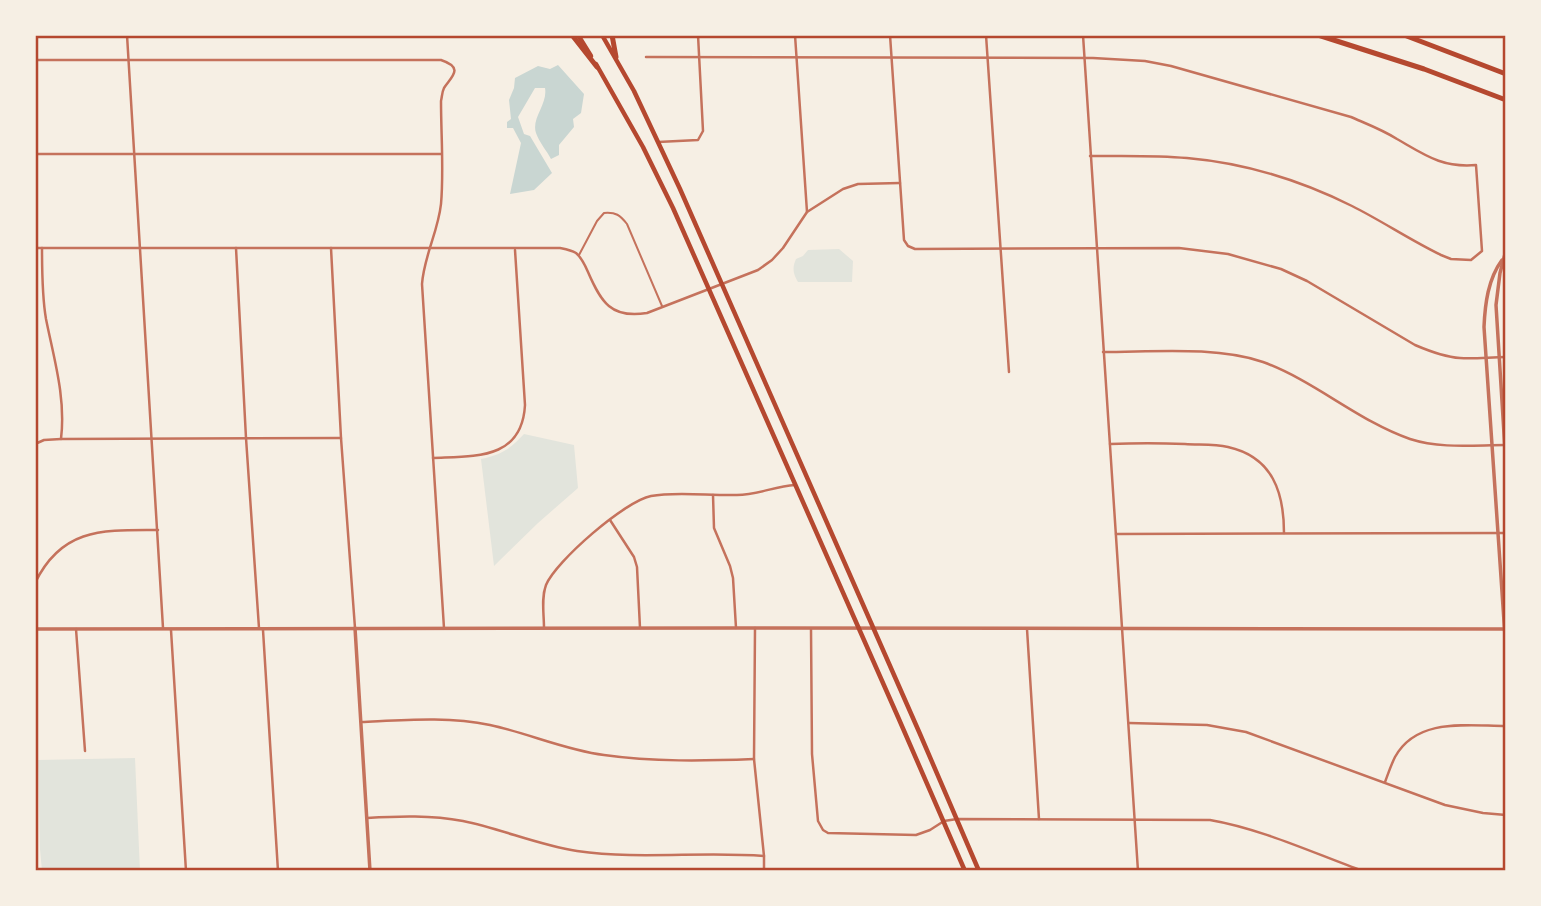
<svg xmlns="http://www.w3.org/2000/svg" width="1541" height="906" viewBox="0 0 1541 906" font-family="'Archivo Narrow',sans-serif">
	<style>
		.green { fill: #e2e4dc }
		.water { fill: #c9d6d2 }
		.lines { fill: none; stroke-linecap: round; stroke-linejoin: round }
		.service { stroke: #c5725c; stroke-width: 2 }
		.minor { stroke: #c5725c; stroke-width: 2.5 }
		.tertiary { stroke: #c5725c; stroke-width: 3.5 }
		.secondary { stroke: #b5482f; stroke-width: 4.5 }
		.motorway { stroke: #b5482f; stroke-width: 5 }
		.neatline { fill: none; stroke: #b5482f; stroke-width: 2.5 }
	</style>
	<rect width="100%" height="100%" fill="#f6efe4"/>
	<!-- green -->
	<g class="green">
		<path d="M839,249L853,261L852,282H798C793,274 792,268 796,259L803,256L808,250Z"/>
		<path d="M524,434L574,445L578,488L538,523L494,566L481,459C502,454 509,450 524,434Z"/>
		<polygon points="135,758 140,871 42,871 40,849 38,760"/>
	</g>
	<!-- water -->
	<path class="water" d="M558,65L584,94L581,113L573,119L574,127L559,145V155L551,159C547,151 539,142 536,133C531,118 548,104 545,88H535L518,117L524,134L530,136L552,173L534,190L510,194L521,143L513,128H507V122L511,119L509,100L514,88L515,78L538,66L550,69Z"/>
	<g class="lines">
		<!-- service -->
		<path class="service" d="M579,255L597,221L604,213C616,212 620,215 627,224L662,306"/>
		<!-- minor -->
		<g class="minor">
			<polyline points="127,35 163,628"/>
			<polyline points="795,35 807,212"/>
			<path d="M890,35L904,240L908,246L915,249L1179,248L1228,254L1281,269L1307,281L1415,345C1429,351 1444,357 1460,358C1475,359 1491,357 1506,357"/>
			<polyline points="986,35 1009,372"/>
			<polyline points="1083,35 1138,871"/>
			<path d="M646,57L1093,58L1145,61L1171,66L1351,117C1367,124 1383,130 1397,139C1425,155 1442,168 1476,165L1482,251L1471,260L1451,259L1441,255C1410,240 1382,221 1352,206C1300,180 1244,163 1187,158C1155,155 1123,156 1090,156"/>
			<path d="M35,60H441C465,68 451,77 444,88C442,92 442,97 441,101C441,135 444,171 441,204C438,232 424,256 422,284L444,628"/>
			<polyline points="658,142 698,140 703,131 698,35"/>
			<polyline points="35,154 441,154"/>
			<path d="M35,248H560C565,249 571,250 576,253C582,258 585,265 588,272C601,302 611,319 647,313L758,270L772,260L783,248L807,212L843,189L858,184L900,183"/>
			<path d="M42,248C42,272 42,296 46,319C54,359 66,398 61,439"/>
			<polyline points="236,248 246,438 259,628"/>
			<polyline points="331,248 341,438 355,628"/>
			<path d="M1103,352C1153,352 1216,346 1263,362C1315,381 1358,421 1410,439C1441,449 1474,445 1506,445"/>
			<polyline points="35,444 44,440 61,439 341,438"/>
			<path d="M1110,444C1135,443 1160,443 1185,444C1199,445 1214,444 1228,447C1273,457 1284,493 1284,533"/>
			<path d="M433,458C475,456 522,460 525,405L515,250"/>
			<polyline points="713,495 714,528 730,566 733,578 736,628"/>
			<polyline points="610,520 634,557 637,567 640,628"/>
			<polyline points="1116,534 1506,533"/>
			<path d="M35,583C62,527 104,530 158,530"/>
			<path d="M544,628C544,614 541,598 546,585C556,561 625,501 651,496C676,491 711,496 737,495C758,495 775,486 795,485"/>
			<polyline points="755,628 754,759 764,856 764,871"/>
			<polyline points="76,629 85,751"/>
			<path d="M811,629L812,754L818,821L823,830L828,833L916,835L930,830L944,821L957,819L1210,820C1262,829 1313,853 1363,871"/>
			<polyline points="1027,629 1039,819"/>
			<polyline points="171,630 186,871"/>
			<polyline points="263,630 278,871"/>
			<path d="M361,722C404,720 448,716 490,725C528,733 565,750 604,755C653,762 705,761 754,759"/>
			<polyline points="1129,723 1207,725 1246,732 1445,805 1483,813 1506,815"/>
			<path d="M1385,782C1388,774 1391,765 1395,757C1417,717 1468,726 1506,726"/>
			<path d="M367,818C399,816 431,815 463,821C502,829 538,845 577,851C639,860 702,851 764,856"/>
		</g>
		<!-- tertiary -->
		<g class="tertiary">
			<polyline points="1506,250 1500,273 1496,305 1506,466"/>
			<path d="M1502,260C1488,279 1485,304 1484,327L1506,651"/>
			<polyline points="355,628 370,871"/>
			<polyline points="35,629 736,628 1506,629"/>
		</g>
		<!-- secondary -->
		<g class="secondary">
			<polyline points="578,35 591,56"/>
			<polyline points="602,35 634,91 680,189 920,734 979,871"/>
			<polyline points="596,64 643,147 673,208 898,717 965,871"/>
		</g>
		<!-- motorway -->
		<g class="motorway">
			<polyline points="572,35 597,67"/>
			<polyline points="612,35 616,57"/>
			<polyline points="1318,35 1424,69 1506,100"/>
			<polyline points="1404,35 1506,74"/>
		</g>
	</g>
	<!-- border -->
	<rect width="1541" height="906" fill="none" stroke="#f6efe4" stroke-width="74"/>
	<rect x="37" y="37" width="1467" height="832" class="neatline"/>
</svg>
